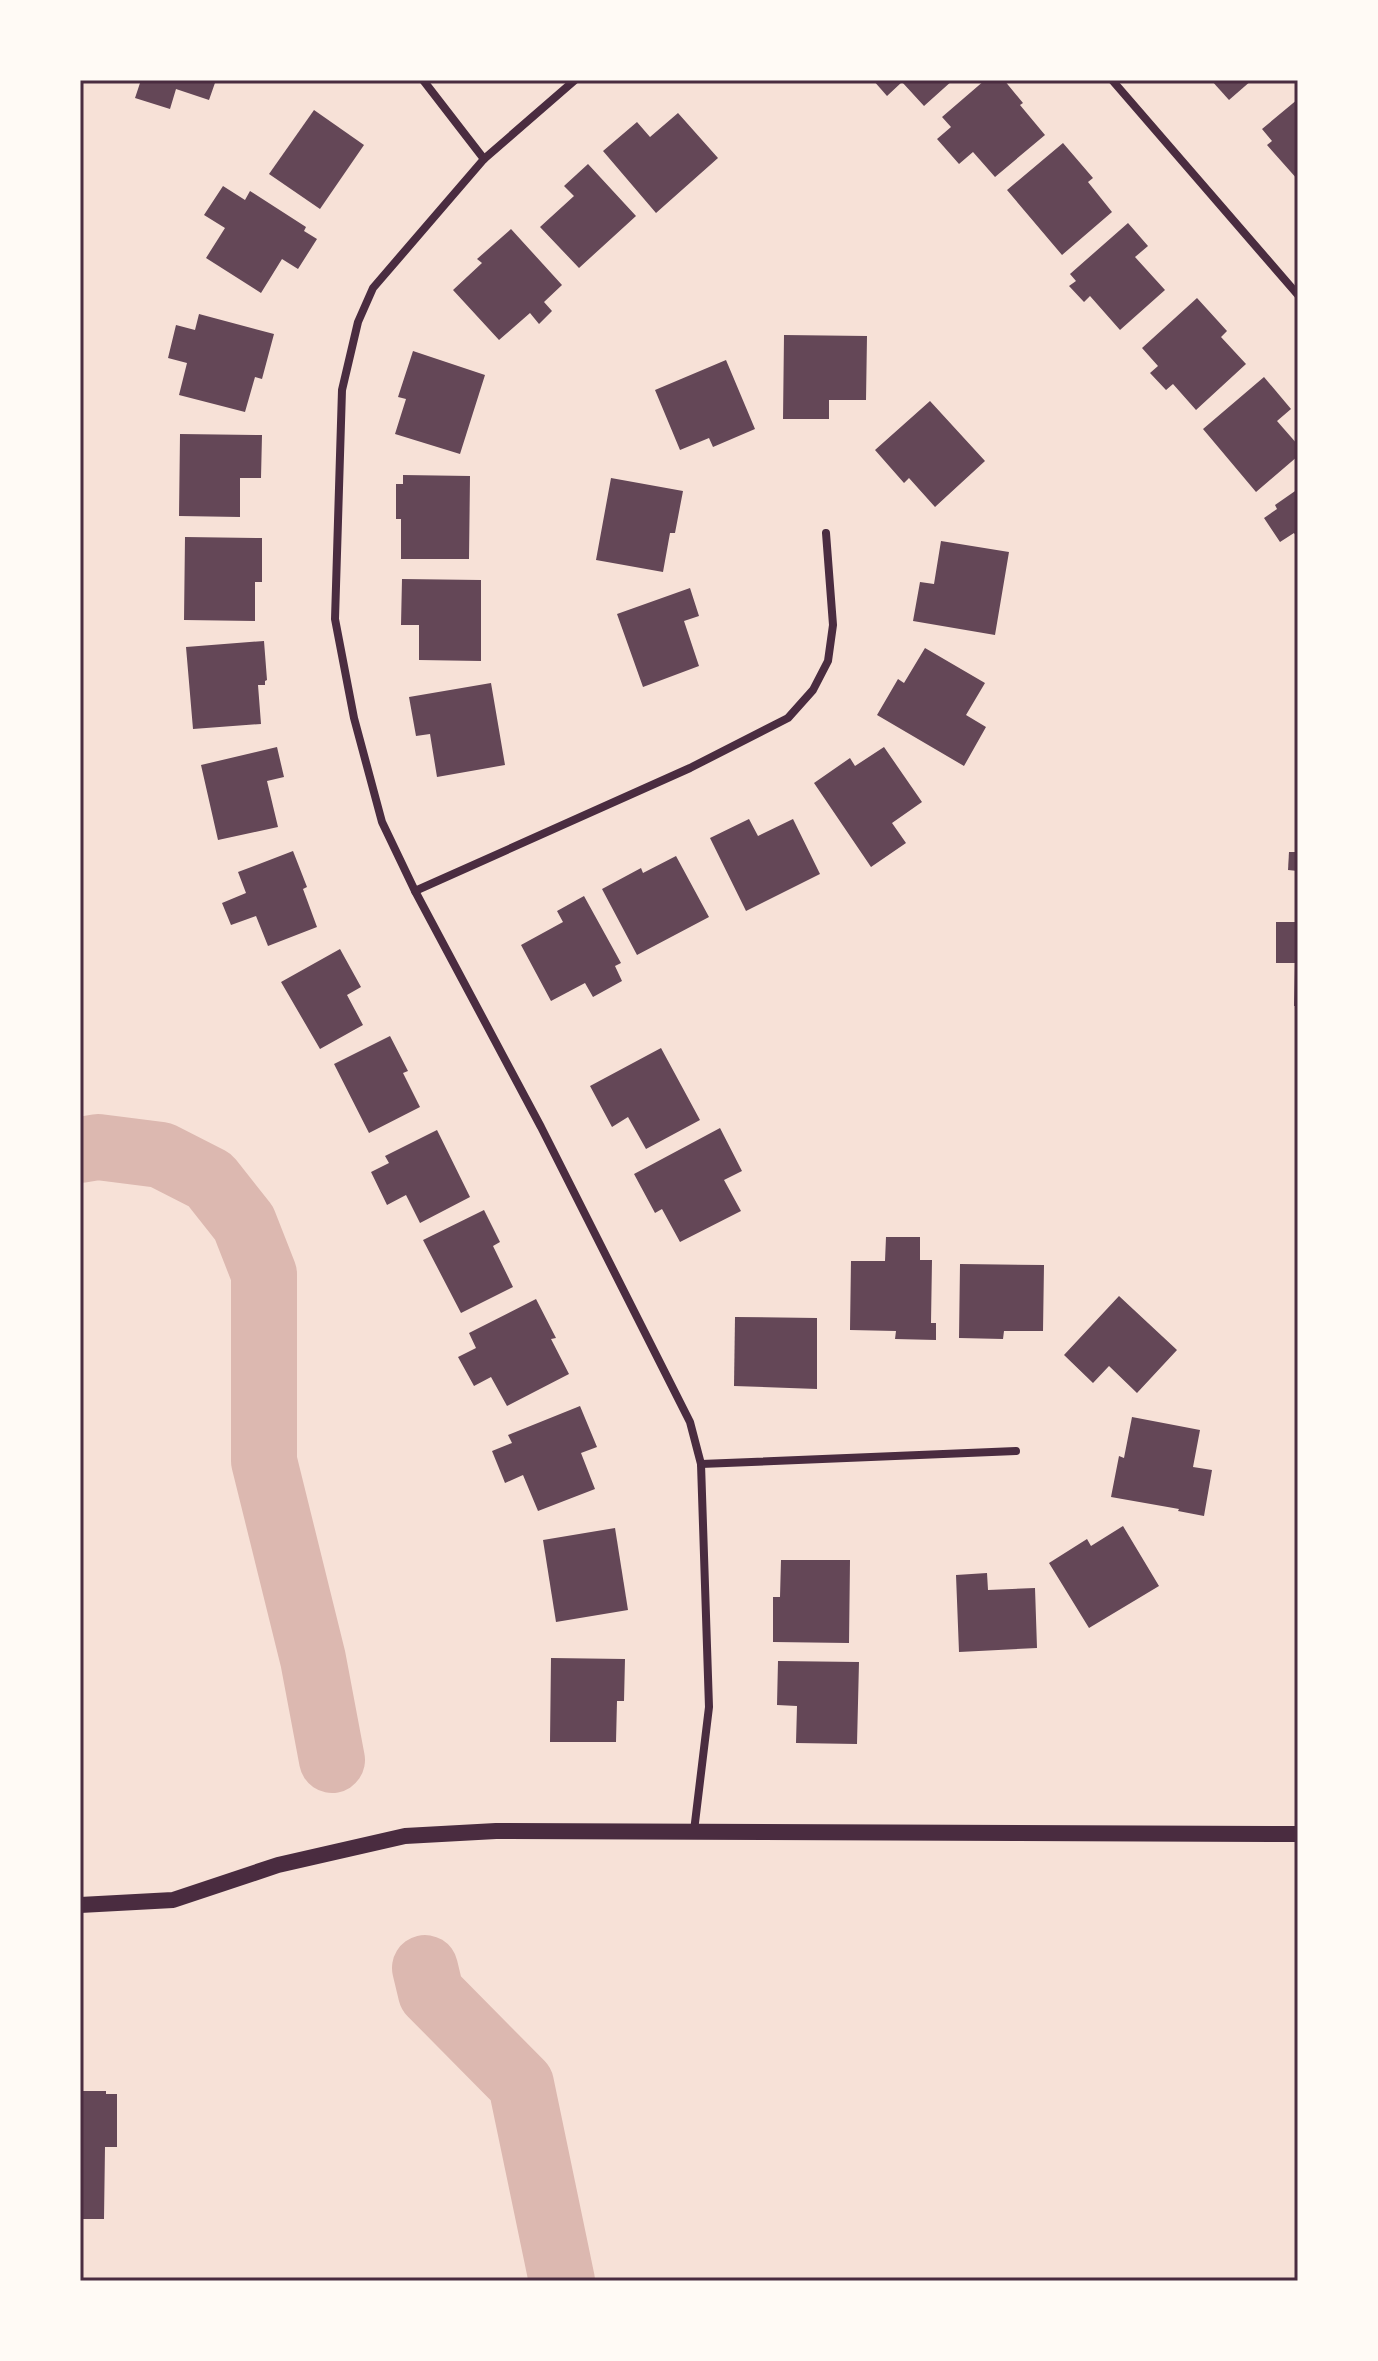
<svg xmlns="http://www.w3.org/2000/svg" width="1378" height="2361" viewBox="0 0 1378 2361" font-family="Barlow,sans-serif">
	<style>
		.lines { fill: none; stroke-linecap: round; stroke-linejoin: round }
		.river { stroke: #dcb8b0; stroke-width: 66 }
		.building { fill: #644757 }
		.minor { stroke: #4a2c40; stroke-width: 8 }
		.secondary { stroke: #4a2c40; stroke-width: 16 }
		.neatline { fill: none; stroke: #4a2c40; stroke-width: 3 }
	</style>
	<rect width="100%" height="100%" fill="#f7e1d7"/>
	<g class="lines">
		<!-- river -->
		<g class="river">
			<polyline points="80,1150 98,1147 161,1155 210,1180 244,1223 264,1274 264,1461 313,1659 332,1760"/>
			<polyline points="425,1968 431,1993 521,2084 562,2281"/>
		</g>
	</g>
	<!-- building -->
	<g class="building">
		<polygon points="141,80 216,80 209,100 176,89 170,109 135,98"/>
		<polygon points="873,80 953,80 924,106 902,82 887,96"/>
		<polygon points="985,80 1004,80 1023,103 1020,105 1045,135 995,177 973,152 959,164 937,139 951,127 942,117"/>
		<polygon points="1211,80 1252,80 1229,100"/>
		<polygon points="1298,99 1298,180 1267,145 1272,141 1262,129"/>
		<polygon points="314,110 364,145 320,209 269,174"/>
		<polygon points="678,113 718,158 656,213 603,151 637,122 650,137"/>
		<polygon points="1063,143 1093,178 1088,182 1112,212 1062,255 1007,190"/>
		<polygon points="588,164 636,216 579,268 540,227 574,196 564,186"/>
		<polygon points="223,186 245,200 250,191 306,227 304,231 317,239 298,269 282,259 261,293 206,258 225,228 204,215"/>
		<polygon points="1128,223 1148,246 1135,257 1165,290 1120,330 1090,296 1084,302 1069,286 1076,281 1070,274"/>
		<polygon points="511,229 562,285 544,302 552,311 539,324 530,313 499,340 453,290 482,263 477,259"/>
		<polygon points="1197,298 1227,331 1221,337 1246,364 1196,410 1173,384 1166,390 1150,373 1158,366 1142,348"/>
		<polygon points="199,314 274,334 262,379 255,377 245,412 179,395 187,363 168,358 176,325 195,330"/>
		<polygon points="784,335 867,336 866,400 829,400 829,419 783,419"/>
		<polygon points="413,351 485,375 460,454 395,434 406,399 398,397"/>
		<polygon points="726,360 755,429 713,447 709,438 680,450 655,390"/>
		<polygon points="1264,377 1291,409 1277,421 1298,445 1298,456 1256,492 1203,429"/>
		<polygon points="930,401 985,461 935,507 909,478 904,483 875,450"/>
		<polygon points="180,434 262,435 261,478 240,478 240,517 179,516"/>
		<polygon points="403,475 470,476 469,559 401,559 401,519 396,519 396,484 403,484"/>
		<polygon points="611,478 683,491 675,533 670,533 663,572 596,560"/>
		<polygon points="1298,489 1298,539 1294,533 1280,542 1264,518 1277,509 1275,505"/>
		<polygon points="185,537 262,538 262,582 255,582 255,621 184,620"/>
		<polygon points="941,541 1009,552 995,635 913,621 920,582 934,584"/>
		<polygon points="402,579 481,580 481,661 419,660 419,625 401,625"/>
		<polygon points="690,588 699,616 684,621 699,666 643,687 617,614"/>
		<polygon points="264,641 267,680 265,681 265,685 258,685 261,724 193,729 186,647"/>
		<polygon points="925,648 985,683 966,715 986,727 964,766 877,715 898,679 904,683"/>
		<polygon points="491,683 505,765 437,777 430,734 416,736 409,697"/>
		<polygon points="277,747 284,777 267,781 278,827 218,840 201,765"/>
		<polygon points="884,747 922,802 892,823 906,843 871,867 814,783 850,758 855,766"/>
		<polygon points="749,819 758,836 793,819 820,874 746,911 710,838"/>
		<polygon points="293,851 307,887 303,889 317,927 268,946 256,916 231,925 222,903 246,893 238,872"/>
		<polygon points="1289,852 1298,852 1298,871 1288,870"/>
		<polygon points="676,856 709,917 637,955 602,889 641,868 643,873"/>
		<polygon points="584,896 621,963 615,966 622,981 593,997 585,983 551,1001 521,945 563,922 557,911"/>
		<polygon points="1276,922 1298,922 1298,1006 1294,1006 1295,963 1276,963"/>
		<polygon points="340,949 361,987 347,995 363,1025 320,1049 281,982"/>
		<polygon points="390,1036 408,1071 403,1073 420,1107 369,1133 334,1064"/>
		<polygon points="661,1048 700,1120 646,1149 628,1117 612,1127 590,1086"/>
		<polygon points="720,1128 742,1171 724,1180 741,1211 680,1242 662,1209 655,1213 634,1174"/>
		<polygon points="437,1130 470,1197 420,1223 406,1195 387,1205 371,1172 389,1163 385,1156"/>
		<polygon points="484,1210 500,1242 493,1246 513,1287 461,1313 423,1240"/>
		<polygon points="886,1237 920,1237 920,1260 932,1260 931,1323 936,1323 936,1340 895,1339 896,1331 850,1330 851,1261 885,1261"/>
		<polygon points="960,1264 1044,1265 1043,1331 1004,1331 1003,1339 959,1338"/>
		<polygon points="1119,1296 1177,1350 1137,1393 1109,1366 1093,1383 1064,1355"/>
		<polygon points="536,1299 556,1338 551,1339 569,1374 507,1406 491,1377 474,1386 458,1357 476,1348 469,1333"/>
		<polygon points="735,1317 817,1318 817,1389 734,1386"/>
		<polygon points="580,1406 597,1447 581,1453 595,1489 538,1511 523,1475 505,1483 492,1451 512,1443 508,1435"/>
		<polygon points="1132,1417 1200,1430 1193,1467 1212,1470 1204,1516 1178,1511 1179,1509 1111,1497 1119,1456 1124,1458"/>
		<polygon points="1123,1526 1159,1586 1089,1628 1049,1563 1087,1539 1091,1546"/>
		<polygon points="615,1528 628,1610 556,1622 543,1540"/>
		<polygon points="781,1560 850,1560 849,1643 773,1642 773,1597 780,1597"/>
		<polygon points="987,1573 988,1590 1035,1588 1037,1648 959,1652 956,1575"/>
		<polygon points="551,1658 625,1659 624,1701 617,1701 616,1742 550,1742"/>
		<polygon points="778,1661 859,1662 857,1744 796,1743 797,1706 777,1705"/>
		<polygon points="80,2091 106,2091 106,2094 117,2094 117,2147 105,2147 104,2219 80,2219"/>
	</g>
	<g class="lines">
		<!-- minor -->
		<g class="minor">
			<polyline points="423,80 484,159"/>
			<polyline points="575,80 484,159 373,288 358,322 342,390 335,619 354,718 382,822 415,891 541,1127 690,1422 701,1464 709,1707 694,1831"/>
			<polyline points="1112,80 1298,295"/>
			<polyline points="415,891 690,768 788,718 813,690 828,661 833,625 826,533"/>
			<polyline points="701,1464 1016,1451"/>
		</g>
		<!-- secondary -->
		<polyline class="secondary" points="80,1905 173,1900 278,1865 405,1836 496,1831 1298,1834"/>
	</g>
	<!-- border -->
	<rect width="1378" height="2361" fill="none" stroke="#fffaf5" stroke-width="164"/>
	<rect x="82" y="82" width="1214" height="2197" class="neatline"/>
</svg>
